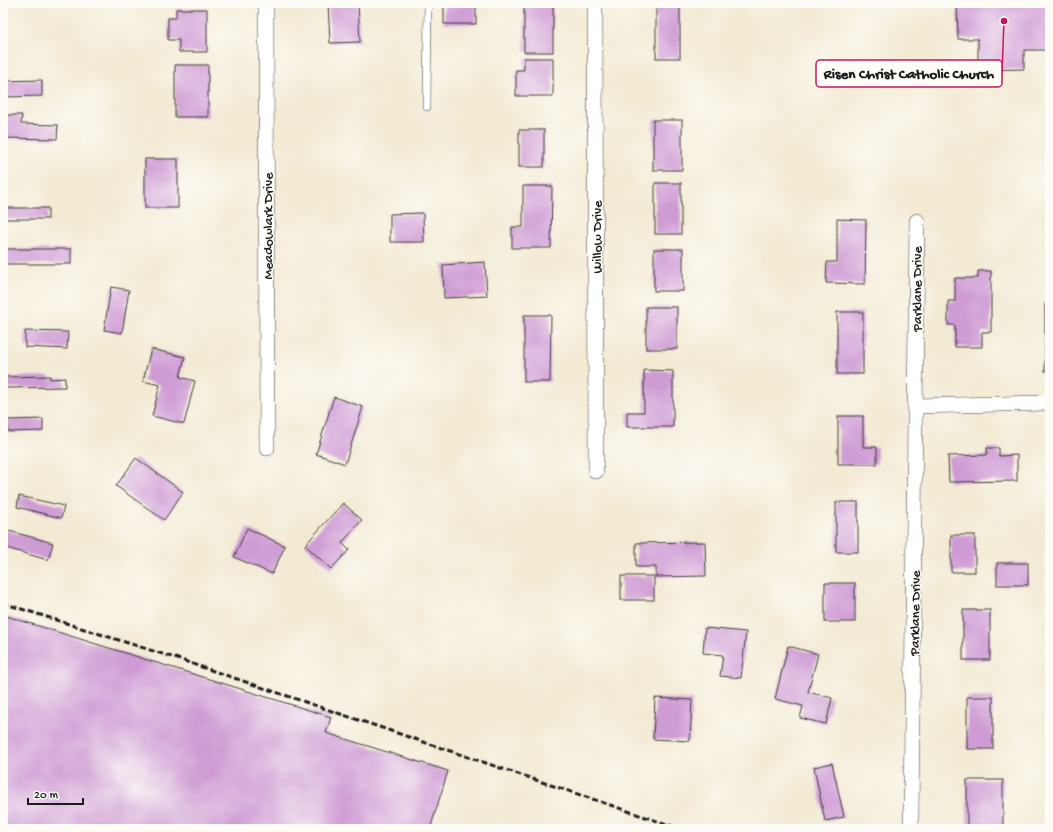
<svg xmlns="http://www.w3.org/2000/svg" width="1053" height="832" viewBox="0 0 1053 832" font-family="'Gochi Hand',sans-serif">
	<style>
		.building { fill: #cf9bd5 }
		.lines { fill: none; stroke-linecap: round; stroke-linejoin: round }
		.lane-casing { stroke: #3c3b38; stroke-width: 8 }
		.street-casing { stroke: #3c3b38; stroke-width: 16 }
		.lane { stroke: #fff; stroke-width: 7 }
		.street { stroke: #fff; stroke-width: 15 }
		.rail { stroke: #1c1c1c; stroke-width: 3; stroke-dasharray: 6 3; stroke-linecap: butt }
		.labels { text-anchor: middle; stroke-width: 3; stroke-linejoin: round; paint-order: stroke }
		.street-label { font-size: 14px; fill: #1c1c1c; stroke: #fdfcf7 }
		.leader { fill: none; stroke: #c2185b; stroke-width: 1.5 }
		.callout-dot { fill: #c2185b; stroke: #fdfcf7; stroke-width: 1.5 }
		.callout { fill: #fdfcf7; stroke: #c2185b; stroke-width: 1.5 }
		.callout-label { font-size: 15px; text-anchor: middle; font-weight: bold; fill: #1c1c1c }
	</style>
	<rect width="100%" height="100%" fill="#fdfcf7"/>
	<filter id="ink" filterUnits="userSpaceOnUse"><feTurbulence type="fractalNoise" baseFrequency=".025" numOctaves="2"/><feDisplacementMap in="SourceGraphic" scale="8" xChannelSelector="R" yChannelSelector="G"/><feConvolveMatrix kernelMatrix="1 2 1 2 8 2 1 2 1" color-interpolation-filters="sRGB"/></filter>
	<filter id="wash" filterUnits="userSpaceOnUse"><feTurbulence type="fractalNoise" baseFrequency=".012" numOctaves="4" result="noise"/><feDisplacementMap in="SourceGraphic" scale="16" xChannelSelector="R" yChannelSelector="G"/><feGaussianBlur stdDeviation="0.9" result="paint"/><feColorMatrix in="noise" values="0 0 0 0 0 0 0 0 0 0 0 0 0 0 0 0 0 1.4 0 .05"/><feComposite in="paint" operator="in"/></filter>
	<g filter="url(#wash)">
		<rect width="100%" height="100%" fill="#f3ead4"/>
		<g id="blocks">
			<!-- building -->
			<g class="building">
				<polygon points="328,3 358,3 360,42 330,43"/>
				<rect x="444" y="3" width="32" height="21"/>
				<rect x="524" y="3" width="29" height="49"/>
				<rect x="656" y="3" width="24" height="55"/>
				<polygon points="957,3 1050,3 1050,50 1024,50 1024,69 978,70 978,39 958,39"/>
				<polygon points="176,9 207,9 207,52 179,52 179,40 168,40 168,18 176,18"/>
				<polygon points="524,58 553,58 553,96 516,96 516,70 524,70"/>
				<rect x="175" y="65" width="33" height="52"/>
				<polygon points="42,80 42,96 3,97 3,81"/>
				<polygon points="4,115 22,115 21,124 58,125 57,139 3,138"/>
				<rect x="653" y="120" width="29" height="50"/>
				<rect x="519" y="130" width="25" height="37"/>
				<rect x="145" y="159" width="33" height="49"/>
				<rect x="655" y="183" width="26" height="51"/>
				<polygon points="523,186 552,186 551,248 512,248 512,227 523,227"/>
				<rect x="3" y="208" width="45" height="11"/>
				<polygon points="423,213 424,242 390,242 390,214"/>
				<polygon points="837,219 866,220 865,284 826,283 827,262 837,262"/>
				<rect x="5" y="249" width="66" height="15"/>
				<rect x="654" y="249" width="29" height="42"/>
				<polygon points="485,262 487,296 444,298 443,265"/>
				<polygon points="978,271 991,271 991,332 982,332 982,347 955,347 955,325 948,325 948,301 955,301 955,278 978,278"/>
				<polygon points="111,287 129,290 122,333 104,330"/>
				<rect x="1045" y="304" width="5" height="67"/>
				<rect x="646" y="307" width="31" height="42"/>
				<rect x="837" y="312" width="26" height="62"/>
				<polygon points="524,315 551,315 550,382 524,382"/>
				<polygon points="25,331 68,332 67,349 25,347"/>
				<polygon points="151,349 185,357 180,377 195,381 184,424 152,416 160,385 143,381"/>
				<polygon points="644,370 673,371 673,427 627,427 627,412 644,412"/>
				<polygon points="50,376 50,379 65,378 65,387 5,388 5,377"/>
				<polygon points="334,397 363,407 345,464 316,454"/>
				<polygon points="838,416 863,416 863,447 877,447 877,464 838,464"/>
				<polygon points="43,419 43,431 8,432 8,420"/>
				<polygon points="987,448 999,448 999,456 1017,455 1017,481 949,482 948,456 987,455"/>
				<polygon points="136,458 183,492 164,520 116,486"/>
				<polygon points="19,496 64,506 61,518 17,507"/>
				<rect x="836" y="502" width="22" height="50"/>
				<polygon points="343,503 362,520 342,543 349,550 331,569 305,545"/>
				<polygon points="247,528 285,546 272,574 234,557"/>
				<polygon points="5,530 53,543 48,560 3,547 3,535"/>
				<rect x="951" y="535" width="24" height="37"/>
				<polygon points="705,542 706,576 656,577 656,567 636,567 636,543"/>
				<rect x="997" y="563" width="31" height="22"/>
				<rect x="621" y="576" width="33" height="24"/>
				<rect x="825" y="583" width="30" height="39"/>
				<rect x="963" y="610" width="27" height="50"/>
				<polygon points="3,615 331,717 326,733 448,771 430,829 3,829"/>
				<polygon points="705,628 746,632 741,678 720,676 723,655 703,653"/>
				<polygon points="788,646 818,654 808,692 832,698 826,724 800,718 803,706 775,699"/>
				<rect x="967" y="697" width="26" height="52"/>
				<polygon points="655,698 692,700 690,741 653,739"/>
				<polygon points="832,763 844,817 825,821 814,767"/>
				<rect x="967" y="780" width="36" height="47"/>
			</g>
		</g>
	</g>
	<g filter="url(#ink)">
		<use href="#blocks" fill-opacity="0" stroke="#3c3b38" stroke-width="1"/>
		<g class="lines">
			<!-- lane casing -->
			<g class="lane-casing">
				<polyline id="lane" points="427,107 428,3"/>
			</g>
			<!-- street casing -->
			<g class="street-casing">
				<g id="street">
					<polyline points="266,3 267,448"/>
					<polyline points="595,3 596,471"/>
					<polyline points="915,406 1050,403"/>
					<polyline points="911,820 917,221"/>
				</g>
			</g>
			<!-- lane -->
			<use href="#lane" class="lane"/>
			<!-- street -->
			<use href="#street" class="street"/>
			<!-- rail -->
			<polyline class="rail" points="3,603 175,658 681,829"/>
		</g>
	</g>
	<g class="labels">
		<!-- street labels -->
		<g class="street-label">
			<text transform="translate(267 226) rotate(-90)" y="5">Meadowlark Drive</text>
			<text transform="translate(596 237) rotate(-90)" y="5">Willow Drive</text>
			<text transform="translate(916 289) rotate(-90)" y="5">Parklane Drive</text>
			<text transform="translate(914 613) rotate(-89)" y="5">Parklane Drive</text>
		</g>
	</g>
	<!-- callouts -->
	<path class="leader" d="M1004 21L1002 73"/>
	<circle class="callout-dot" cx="1004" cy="21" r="4"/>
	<rect class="callout" x="816" y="60" width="186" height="27" rx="4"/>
	<g class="callout-label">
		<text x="909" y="78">Risen Christ Catholic Church</text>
	</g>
	<!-- margin -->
	<rect width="1053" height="832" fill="none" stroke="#fdfcf7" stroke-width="16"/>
	<!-- scale -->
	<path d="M28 798v6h55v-6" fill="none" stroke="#1c1c1c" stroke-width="2"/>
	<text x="34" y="798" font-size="12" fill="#1c1c1c" stroke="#fdfcf7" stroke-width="3" paint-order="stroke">20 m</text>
</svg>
